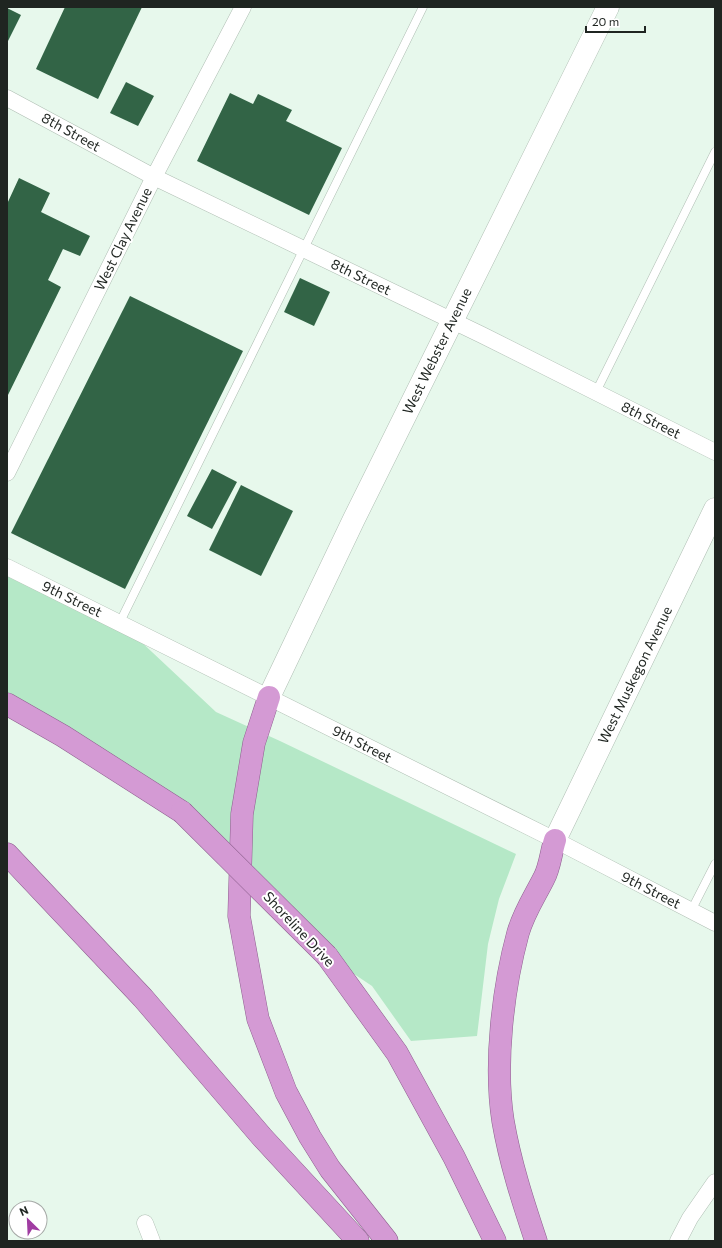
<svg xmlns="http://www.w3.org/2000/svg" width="722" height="1248" viewBox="0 0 722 1248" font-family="Commissioner,sans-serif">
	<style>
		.green { fill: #b5e8c7 }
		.building { fill: #326446 }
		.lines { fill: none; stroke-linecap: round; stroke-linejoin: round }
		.service-casing { stroke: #afbeb3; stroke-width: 9 }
		.minor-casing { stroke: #afbeb3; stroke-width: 17 }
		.secondary-casing { stroke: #afbeb3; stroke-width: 23 }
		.trunk-casing { stroke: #8e608f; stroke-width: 23 }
		.service { stroke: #fff; stroke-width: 8 }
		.minor { stroke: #fff; stroke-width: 16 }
		.secondary { stroke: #fff; stroke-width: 22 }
		.trunk { stroke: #d49ad4; stroke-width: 22 }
		.trunk-bridge-casing { stroke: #8e608f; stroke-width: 23; stroke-linecap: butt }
		.trunk-bridge { stroke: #d49ad4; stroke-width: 22 }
		.labels { text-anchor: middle; stroke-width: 4; stroke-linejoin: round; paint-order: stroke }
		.street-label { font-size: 14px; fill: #1f2521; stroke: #fff }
	</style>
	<rect width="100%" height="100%" fill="#e7f8ec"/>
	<!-- green -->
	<polygon class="green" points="7,567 120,622 216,712 280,741 516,854 499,899 488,944 477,1036 411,1041 372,986 327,956 182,812 7,704"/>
	<!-- building -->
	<g class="building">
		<polygon points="65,7 142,7 98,99 36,69"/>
		<polygon points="7,8 21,15 7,43"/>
		<polygon points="126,82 154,96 138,126 110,113"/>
		<polygon points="230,93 253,104 258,94 292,110 286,121 342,148 309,215 197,161"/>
		<polygon points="19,178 50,193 41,212 90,236 80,256 63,249 48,280 61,287 7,397 7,204"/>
		<polygon points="300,278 330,292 314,326 284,312"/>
		<polygon points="130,296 243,351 125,589 11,533"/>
		<polygon points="212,469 237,482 212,529 187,516"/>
		<polygon points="241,485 293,511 261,576 209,550"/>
	</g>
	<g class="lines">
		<!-- service casing -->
		<g class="service-casing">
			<g id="service">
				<polyline points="596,392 715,152"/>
				<polyline points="120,622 423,7"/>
				<polyline points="691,911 715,864"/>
			</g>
		</g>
		<!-- minor casing -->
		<g class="minor-casing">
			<g id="minor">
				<polyline points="7,98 154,177 482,335 715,452"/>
				<polyline points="7,473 154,177 243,7"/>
				<polyline points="7,567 555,840 715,923"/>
				<polyline points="145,1223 152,1241"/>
				<polyline points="678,1241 690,1218 715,1182"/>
			</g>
		</g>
		<!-- secondary casing -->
		<g class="secondary-casing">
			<g id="secondary">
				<polyline points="269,697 354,519 608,7"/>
				<polyline points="555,840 715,509"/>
			</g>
		</g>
		<!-- trunk casing -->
		<g class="trunk-casing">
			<g id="trunk">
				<polyline points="269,697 254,743 242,814 239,916 258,1019 286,1092 310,1137 330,1169 387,1241"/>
				<polyline points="7,704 63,736 182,812"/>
				<polyline points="7,854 143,998 262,1137 358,1241"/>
				<polyline points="327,956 397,1053 454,1157 495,1241"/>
				<path d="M536,1241C523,1202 510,1162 503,1121C494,1064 503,988 518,933C524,912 535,896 544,878C550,867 551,852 555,840"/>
			</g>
		</g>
		<!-- service -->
		<use href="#service" class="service"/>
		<!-- minor -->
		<use href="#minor" class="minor"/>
		<!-- secondary -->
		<use href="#secondary" class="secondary"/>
		<!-- trunk -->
		<use href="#trunk" class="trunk"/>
		<!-- trunk-bridge casing -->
		<g class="trunk-bridge-casing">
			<polyline id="trunk-bridge" points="182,812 327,956"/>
		</g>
		<!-- trunk-bridge -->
		<use href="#trunk-bridge" class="trunk-bridge"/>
	</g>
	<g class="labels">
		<!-- street labels -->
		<g class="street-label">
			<text transform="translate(71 132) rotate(29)" y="5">8th Street</text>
			<text transform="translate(123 239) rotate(-64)" y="5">West Clay Avenue</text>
			<text transform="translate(361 277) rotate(26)" y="5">8th Street</text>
			<text transform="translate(437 351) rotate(-64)" y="5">West Webster Avenue</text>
			<text transform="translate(651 420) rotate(27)" y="5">8th Street</text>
			<text transform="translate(72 599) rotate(26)" y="5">9th Street</text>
			<text transform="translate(635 675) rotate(-64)" y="5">West Muskegon Avenue</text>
			<text transform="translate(362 744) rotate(27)" y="5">9th Street</text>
			<text transform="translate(651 890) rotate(27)" y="5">9th Street</text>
			<text transform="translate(299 929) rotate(47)" y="5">Shoreline Drive</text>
		</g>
	</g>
	<!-- border -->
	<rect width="722" height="1248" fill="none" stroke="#1f2521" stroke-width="16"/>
	<!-- north arrow -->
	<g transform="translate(28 1220) rotate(336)"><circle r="19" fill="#ffffff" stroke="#a5a8a6"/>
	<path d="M0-3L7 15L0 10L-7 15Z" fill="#a03ca2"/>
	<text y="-6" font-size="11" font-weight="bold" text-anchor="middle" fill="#1f2521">N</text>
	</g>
	<!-- scale -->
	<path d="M586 26v6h59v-6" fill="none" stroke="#1f2521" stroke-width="2"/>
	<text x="592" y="26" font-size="12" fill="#1f2521" stroke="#ffffff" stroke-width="3" paint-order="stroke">20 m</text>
</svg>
